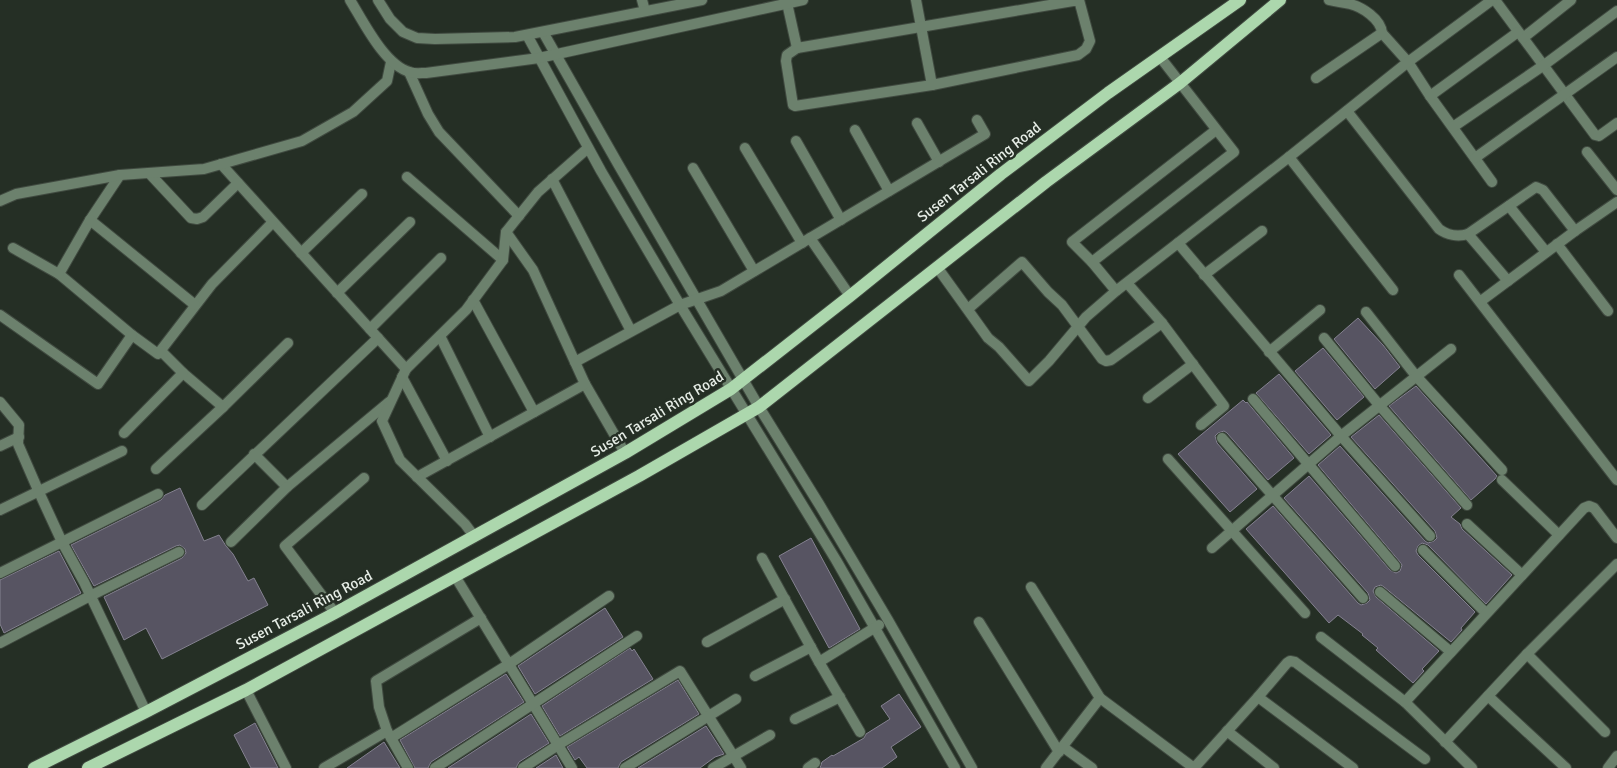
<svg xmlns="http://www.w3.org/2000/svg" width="1617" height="768" viewBox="0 0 1617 768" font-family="Signika,sans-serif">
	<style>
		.building { fill: #575462; stroke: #848190 }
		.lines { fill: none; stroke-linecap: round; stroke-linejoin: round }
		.minor-casing { stroke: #404a40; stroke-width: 12 }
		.tertiary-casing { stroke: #404a40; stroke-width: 12 }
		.primary-casing { stroke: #404a40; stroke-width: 14 }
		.minor { stroke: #6c816d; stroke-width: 10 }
		.tertiary { stroke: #6c816d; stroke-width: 10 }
		.primary { stroke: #acd7ad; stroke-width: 12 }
		.labels { text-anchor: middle; stroke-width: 5; stroke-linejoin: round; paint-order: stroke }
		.street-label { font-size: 15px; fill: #e6ede6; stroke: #252f25 }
	</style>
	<rect width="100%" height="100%" fill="#252f25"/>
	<!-- building -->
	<g class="building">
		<polygon points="1358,318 1383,345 1400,367 1375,389 1334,339"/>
		<polygon points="1323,348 1364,397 1337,420 1295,371"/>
		<polygon points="1279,374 1331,435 1309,454 1256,393"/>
		<polygon points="1416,386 1497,476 1495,479 1471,500 1389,406"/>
		<polygon points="1243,400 1246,403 1247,402 1294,458 1268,480 1227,433 1224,431 1218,433 1215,436 1217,443 1257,489 1230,512 1178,454"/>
		<polygon points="1379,415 1461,508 1451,517 1460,524 1462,529 1512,575 1486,604 1428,545 1422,543 1418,546 1416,551 1418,555 1475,612 1461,628 1462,630 1451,642 1384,587 1381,585 1375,587 1373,591 1376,597 1439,651 1422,669 1424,671 1413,683 1376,650 1378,648 1362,635 1363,634 1338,615 1329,623 1246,529 1273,506 1358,603 1361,605 1367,603 1370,600 1368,593 1284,498 1309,476 1390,570 1396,573 1400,571 1402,565 1400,562 1318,465 1340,446 1425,541 1428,543 1434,541 1437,538 1435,531 1351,437"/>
		<polygon points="180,488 204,541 219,535 226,546 233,554 248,581 254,578 268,605 162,659 146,628 124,640 104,597 182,558 186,553 185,549 180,545 176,546 94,586 71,545 161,500 165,495"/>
		<polygon points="811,538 860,629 829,648 779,556"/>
		<polygon points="59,551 81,593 4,633 0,624 0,580"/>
		<polygon points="605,608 623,637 535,694 518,666"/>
		<polygon points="630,648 632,651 634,649 653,679 560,736 542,706"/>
		<polygon points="506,674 524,702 431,762 428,768 415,768 400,740"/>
		<polygon points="678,680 699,714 621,762 618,768 587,768 579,757 575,760 567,747"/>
		<polygon points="899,694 921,727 891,747 897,757 882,768 820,768 822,762 832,755 833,756 864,738 866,734 890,719 881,706"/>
		<polygon points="531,714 549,743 519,762 516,768 448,768"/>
		<polygon points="255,723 278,768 251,768 234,735"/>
		<polygon points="706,726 724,754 715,757 700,768 638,768"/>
		<polygon points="384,742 400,768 347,768"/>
		<polygon points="556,755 563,768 536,768"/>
	</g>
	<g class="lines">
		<!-- minor casing -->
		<g class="minor-casing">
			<g id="minor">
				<polyline points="642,0 645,11"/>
				<polyline points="916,0 932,85"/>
				<polyline points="1079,0 797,48 787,55 786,61 793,105 795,106 932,85 1078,55 1086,49 1090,41 1079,0"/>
				<path d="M1329,0C1336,2 1343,2 1350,4C1362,7 1381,19 1382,33"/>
				<polyline points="1495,0 1595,135 1599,136 1617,123"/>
				<polyline points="787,3 797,48"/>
				<polyline points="543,32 618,164 759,407 819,504 888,620 972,768"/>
				<polyline points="527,35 601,171 680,305 836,560 955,768"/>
				<polyline points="1523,38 1571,0"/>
				<polyline points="409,72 428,114 439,132 519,216"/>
				<polyline points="1316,78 1382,33 1408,62 1430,96 1492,182"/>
				<polyline points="1430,96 1518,32"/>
				<path d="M1347,111L1439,229C1447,235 1458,237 1468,234L1536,187L1543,190L1575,231"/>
				<polyline points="917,123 939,162"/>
				<polyline points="1453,127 1544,65 1617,11"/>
				<polyline points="855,130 889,191"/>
				<polyline points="796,141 841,220"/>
				<polyline points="745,148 802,243"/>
				<polyline points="1587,152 1617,190"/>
				<polyline points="1289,157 1393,290"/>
				<polyline points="1475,158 1617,57"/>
				<polyline points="221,164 406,369"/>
				<polyline points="693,168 754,271"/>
				<polyline points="149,173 191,218 197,219 203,217 238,183"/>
				<polyline points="120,175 90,220 59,274 132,335 158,354 212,284 273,222"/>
				<polyline points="407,177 503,260"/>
				<polyline points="552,179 631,331"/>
				<polyline points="0,201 16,194 120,175 204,169 302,141 353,112 387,81 391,62"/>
				<polyline points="1509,206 1546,252"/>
				<polyline points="90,220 195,305"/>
				<polyline points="1468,234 1508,281"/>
				<polyline points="810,238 850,296"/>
				<polyline points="1178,243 1341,436 1212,548"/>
				<polyline points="1557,244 1608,311"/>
				<polyline points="13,248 59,274"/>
				<polyline points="301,253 362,194"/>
				<polyline points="1092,262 1072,242 1216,130"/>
				<polyline points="937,267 988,338 999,347 1029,381 1049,361 1086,317 1116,291 1289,157 1408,62 1492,0"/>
				<polyline points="1204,275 1262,231"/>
				<polyline points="1459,275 1617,480"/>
				<polyline points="1127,283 1162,323 1224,406 1201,425"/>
				<polyline points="1116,291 1092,262 1234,152 1160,57"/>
				<polyline points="337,293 410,222"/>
				<polyline points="473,300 534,412"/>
				<polyline points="1481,301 1575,231 1617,202"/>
				<polyline points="968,309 1022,262 1048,292 1062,305 1102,359 1106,361 1111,360 1162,323"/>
				<polyline points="1366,312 1416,376 1502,470"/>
				<polyline points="0,315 98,384 132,335"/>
				<polyline points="370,329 441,258"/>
				<polyline points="440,336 490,437"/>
				<polyline points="1324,338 1379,405 1467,505"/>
				<polyline points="1269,352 1320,310"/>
				<polyline points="575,362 680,305 721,291 985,134 977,120"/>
				<polyline points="183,373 223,407 288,343"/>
				<polyline points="402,377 447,461"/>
				<polyline points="585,384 625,453"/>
				<polyline points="1148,398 1193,364"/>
				<polyline points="1253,399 1395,566"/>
				<polyline points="0,402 19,425 18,444 38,490 62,542 84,582 146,712"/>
				<polyline points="124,433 183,373 161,351"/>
				<polyline points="1222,438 1363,598"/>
				<polyline points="0,446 19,437"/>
				<polyline points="254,454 287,487 389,402"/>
				<polyline points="1168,459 1305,613"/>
				<polyline points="156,469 223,407"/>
				<polyline points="417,477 585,384 533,270 506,232"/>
				<polyline points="1502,480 1559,535"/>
				<polyline points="202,505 378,338"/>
				<polyline points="0,510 122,451"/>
				<polyline points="1467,524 1522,575"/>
				<polyline points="474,536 465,524 400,460 382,421 406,369 466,310 503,260 506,232 538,192 588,148"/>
				<polyline points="1430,536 1341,436 1451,349"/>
				<polyline points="231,542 287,487"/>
				<polyline points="1423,550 1486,613"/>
				<polyline points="762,558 819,662 879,625"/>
				<polyline points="0,573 158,494"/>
				<polyline points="455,576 572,768"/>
				<polyline points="1031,587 1100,698 1046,768"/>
				<polyline points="1380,592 1451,652"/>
				<polyline points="335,613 285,546 364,478"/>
				<polyline points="979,622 1059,752"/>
				<polyline points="1321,637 1405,702 1472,768"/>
				<polyline points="707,642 785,599"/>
				<polyline points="0,643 90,596 179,552"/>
				<polyline points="1527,654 1605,732"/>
				<polyline points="819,662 860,732"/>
				<polyline points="755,676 811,647"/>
				<polyline points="246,690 286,768"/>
				<polyline points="1488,696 1566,768"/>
				<polyline points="1258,697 1353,768"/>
				<polyline points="1100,698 1194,768 1258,697 1287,663 1290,661 1295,662 1425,759"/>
				<polyline points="1405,702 1584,508 1589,506 1594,508 1617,538"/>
				<polyline points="795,719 840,697"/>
				<polyline points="1227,731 1274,768"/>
				<polyline points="391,738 509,664 609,596"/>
				<polyline points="1445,742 1527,654 1617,564"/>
				<polyline points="1063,747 1092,768"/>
				<polyline points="324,768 387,731"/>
				<polyline points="408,768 387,731 379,707 376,681 481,618"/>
				<polyline points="435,768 637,636"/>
				<polyline points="523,768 558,745 680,671 741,768"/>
				<polyline points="625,768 736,699"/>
				<polyline points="713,768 770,735"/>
				<polyline points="808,768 815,763"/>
			</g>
		</g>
		<!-- tertiary casing -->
		<g class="tertiary-casing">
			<g id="tertiary">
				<path d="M350,0C363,21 385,66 410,72C414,74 421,73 426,73L539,58L803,0"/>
				<polyline points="378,0 390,19 403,32 417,38 435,39 515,37 702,0"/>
				<polyline points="1608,768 1617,756"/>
			</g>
		</g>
		<!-- primary casing -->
		<g class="primary-casing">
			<g id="primary">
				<polyline points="34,768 146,712 335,613 625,453 731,389 850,296 1001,174 1108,93 1240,0"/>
				<polyline points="88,768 246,690 639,476 759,407 1046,182 1180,83 1280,0"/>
			</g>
		</g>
		<!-- minor -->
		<use href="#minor" class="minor"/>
		<!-- tertiary -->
		<use href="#tertiary" class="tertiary"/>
		<!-- primary -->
		<use href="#primary" class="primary"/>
	</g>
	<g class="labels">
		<!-- street labels -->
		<g class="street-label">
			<text transform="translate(979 172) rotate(-38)" y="5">Susen Tarsali Ring Road</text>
			<text transform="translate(657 414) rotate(-31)" y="5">Susen Tarsali Ring Road</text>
			<text transform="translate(304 610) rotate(-28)" y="5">Susen Tarsali Ring Road</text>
		</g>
	</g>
</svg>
